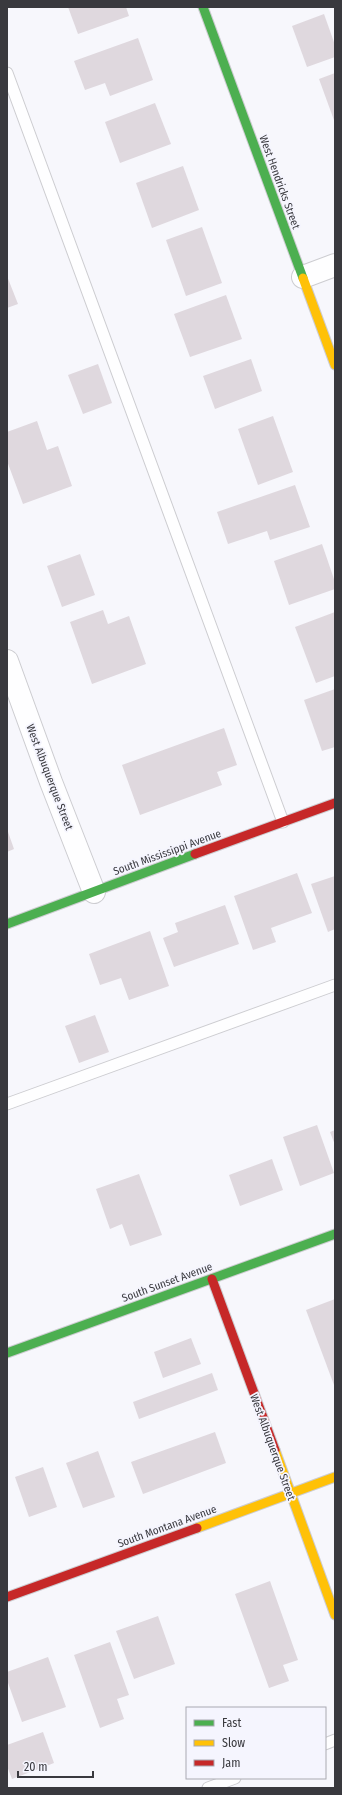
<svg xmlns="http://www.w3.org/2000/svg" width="342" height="1795" viewBox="0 0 342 1795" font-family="'Fira Sans Condensed',sans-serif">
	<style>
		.building { fill: #dfd8de }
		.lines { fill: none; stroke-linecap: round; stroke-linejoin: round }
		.lane-casing { stroke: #cdcdd1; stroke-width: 13 }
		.street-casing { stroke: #cdcdd1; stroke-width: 24 }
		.fast-casing { stroke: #cdcdd1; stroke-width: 11 }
		.slow-casing { stroke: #cdcdd1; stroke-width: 11 }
		.jam-casing { stroke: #cdcdd1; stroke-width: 11 }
		.lane { stroke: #fefeff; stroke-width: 11 }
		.street { stroke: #fefeff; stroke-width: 22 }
		.fast { stroke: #4caf50; stroke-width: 9 }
		.slow { stroke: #ffc107; stroke-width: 9 }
		.jam { stroke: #c62828; stroke-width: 9 }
		.labels { text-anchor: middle; stroke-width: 3.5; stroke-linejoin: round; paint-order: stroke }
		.street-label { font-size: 11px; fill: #39393e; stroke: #f5f5fe }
	</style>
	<rect width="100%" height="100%" fill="#f7f7fc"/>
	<!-- building -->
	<g class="building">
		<polygon points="68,7 126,7 129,16 78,34"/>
		<polygon points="324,14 335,45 335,57 307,67 292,26"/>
		<polygon points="138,38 153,80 110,96 105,83 85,90 74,61"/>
		<polygon points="335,73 335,123 319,79"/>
		<polygon points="155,103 171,144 120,163 105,122"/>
		<polygon points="183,166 199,210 152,228 136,183"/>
		<polygon points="202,227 222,283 186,296 166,240"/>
		<polygon points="7,276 18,304 7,308"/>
		<polygon points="226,295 242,339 190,357 174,314"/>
		<polygon points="251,359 262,391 215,409 203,376"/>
		<polygon points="98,364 112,403 83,414 68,375"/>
		<polygon points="273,416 293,472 258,485 238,429"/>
		<polygon points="37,421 47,450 58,446 72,486 23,504 7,461 7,432"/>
		<polygon points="295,485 310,527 270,540 267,531 228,544 217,512"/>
		<polygon points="322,544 335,582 335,589 289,605 274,561"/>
		<polygon points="80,554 95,595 62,607 47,566"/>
		<polygon points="103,610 108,624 129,616 146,664 92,684 70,622"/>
		<polygon points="335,612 335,676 316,683 295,627"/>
		<polygon points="335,689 335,747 322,751 304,700"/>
		<polygon points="224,728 237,765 217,772 222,785 140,815 122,765"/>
		<polygon points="7,829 14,849 7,852"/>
		<polygon points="297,873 312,913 271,928 276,942 253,950 234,896"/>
		<polygon points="335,876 335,929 328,932 311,884"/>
		<polygon points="225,905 239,944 174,967 163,938 178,932 175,923"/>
		<polygon points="150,931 169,986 129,1000 121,978 100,985 89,954"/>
		<polygon points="95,1015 109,1052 79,1063 65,1026"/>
		<polygon points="317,1125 334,1173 300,1186 283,1137"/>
		<polygon points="335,1130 335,1145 330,1132"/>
		<polygon points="272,1159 283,1190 240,1206 229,1175"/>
		<polygon points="139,1174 162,1235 130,1246 122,1224 110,1229 96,1189"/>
		<polygon points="335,1299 335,1385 334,1385 306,1310"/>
		<polygon points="191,1338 201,1364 163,1378 154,1352"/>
		<polygon points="212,1373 218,1390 139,1419 133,1402"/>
		<polygon points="215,1432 226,1463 143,1494 131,1462"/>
		<polygon points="98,1451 115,1497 83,1508 66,1463"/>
		<polygon points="43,1467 57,1507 29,1517 15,1477"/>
		<polygon points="270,1581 298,1660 283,1665 289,1681 269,1688 235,1594"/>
		<polygon points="158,1616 175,1664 134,1679 116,1631"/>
		<polygon points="110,1642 129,1695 117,1699 124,1719 100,1728 74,1655"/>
		<polygon points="48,1657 66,1707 22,1722 7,1680 7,1672"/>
		<polygon points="43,1732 54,1763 12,1779 7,1766 7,1745"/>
	</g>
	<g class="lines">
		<!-- lane casing -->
		<g class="lane-casing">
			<g id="lane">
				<polyline points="7,73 283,822"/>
				<polyline points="7,1104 335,985"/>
				<polyline points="325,1744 335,1740"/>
				<polyline points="208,1788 235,1778"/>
			</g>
		</g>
		<!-- street casing -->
		<g class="street-casing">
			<g id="street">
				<polyline points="303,277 335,265"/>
				<polyline points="7,661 51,782 94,892"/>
			</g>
		</g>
		<!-- fast casing -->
		<g class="fast-casing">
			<g id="fast">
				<polyline points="203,7 303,278"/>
				<polyline points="7,924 195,854"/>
				<polyline points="7,1353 335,1234"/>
			</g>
		</g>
		<!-- slow casing -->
		<g class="slow-casing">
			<g id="slow">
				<polyline points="303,278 335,365"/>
				<polyline points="275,1450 335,1615"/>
				<polyline points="197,1528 335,1477"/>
			</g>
		</g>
		<!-- jam casing -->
		<g class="jam-casing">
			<g id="jam">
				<polyline points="195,854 335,803"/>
				<polyline points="212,1279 275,1450"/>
				<polyline points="7,1597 197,1528"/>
			</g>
		</g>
		<!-- lane -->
		<use href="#lane" class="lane"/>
		<!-- street -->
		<use href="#street" class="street"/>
		<!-- fast -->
		<use href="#fast" class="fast"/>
		<!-- slow -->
		<use href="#slow" class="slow"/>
		<!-- jam -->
		<use href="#jam" class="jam"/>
	</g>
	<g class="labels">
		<!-- street labels -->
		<g class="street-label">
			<text transform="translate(280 182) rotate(70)" y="4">West Hendricks Street</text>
			<text transform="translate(50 777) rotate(69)" y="4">West Albuquerque Street</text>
			<text transform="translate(167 852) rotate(-20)" y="4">South Mississippi Avenue</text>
			<text transform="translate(167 1282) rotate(-20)" y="4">South Sunset Avenue</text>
			<text transform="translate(273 1447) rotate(70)" y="4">West Albuquerque Street</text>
			<text transform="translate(167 1526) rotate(-20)" y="4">South Montana Avenue</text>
		</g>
	</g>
	<!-- border -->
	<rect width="342" height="1795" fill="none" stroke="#39393e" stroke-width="16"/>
	<!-- legend -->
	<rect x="186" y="1707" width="140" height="72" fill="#f5f5fe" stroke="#aaaab1"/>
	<rect x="194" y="1720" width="20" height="6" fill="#4caf50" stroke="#aaaab1"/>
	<text x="222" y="1727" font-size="12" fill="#39393e">Fast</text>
	<rect x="194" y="1740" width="20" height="6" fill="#ffc107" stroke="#aaaab1"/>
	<text x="222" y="1747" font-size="12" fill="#39393e">Slow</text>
	<rect x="194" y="1760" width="20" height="6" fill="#c62828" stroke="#aaaab1"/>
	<text x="222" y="1767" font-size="12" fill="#39393e">Jam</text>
	<!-- scale -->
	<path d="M18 1771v6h75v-6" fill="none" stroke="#39393e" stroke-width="2"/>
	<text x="24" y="1771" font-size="12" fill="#39393e" stroke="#f5f5fe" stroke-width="3" paint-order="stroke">20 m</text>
</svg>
